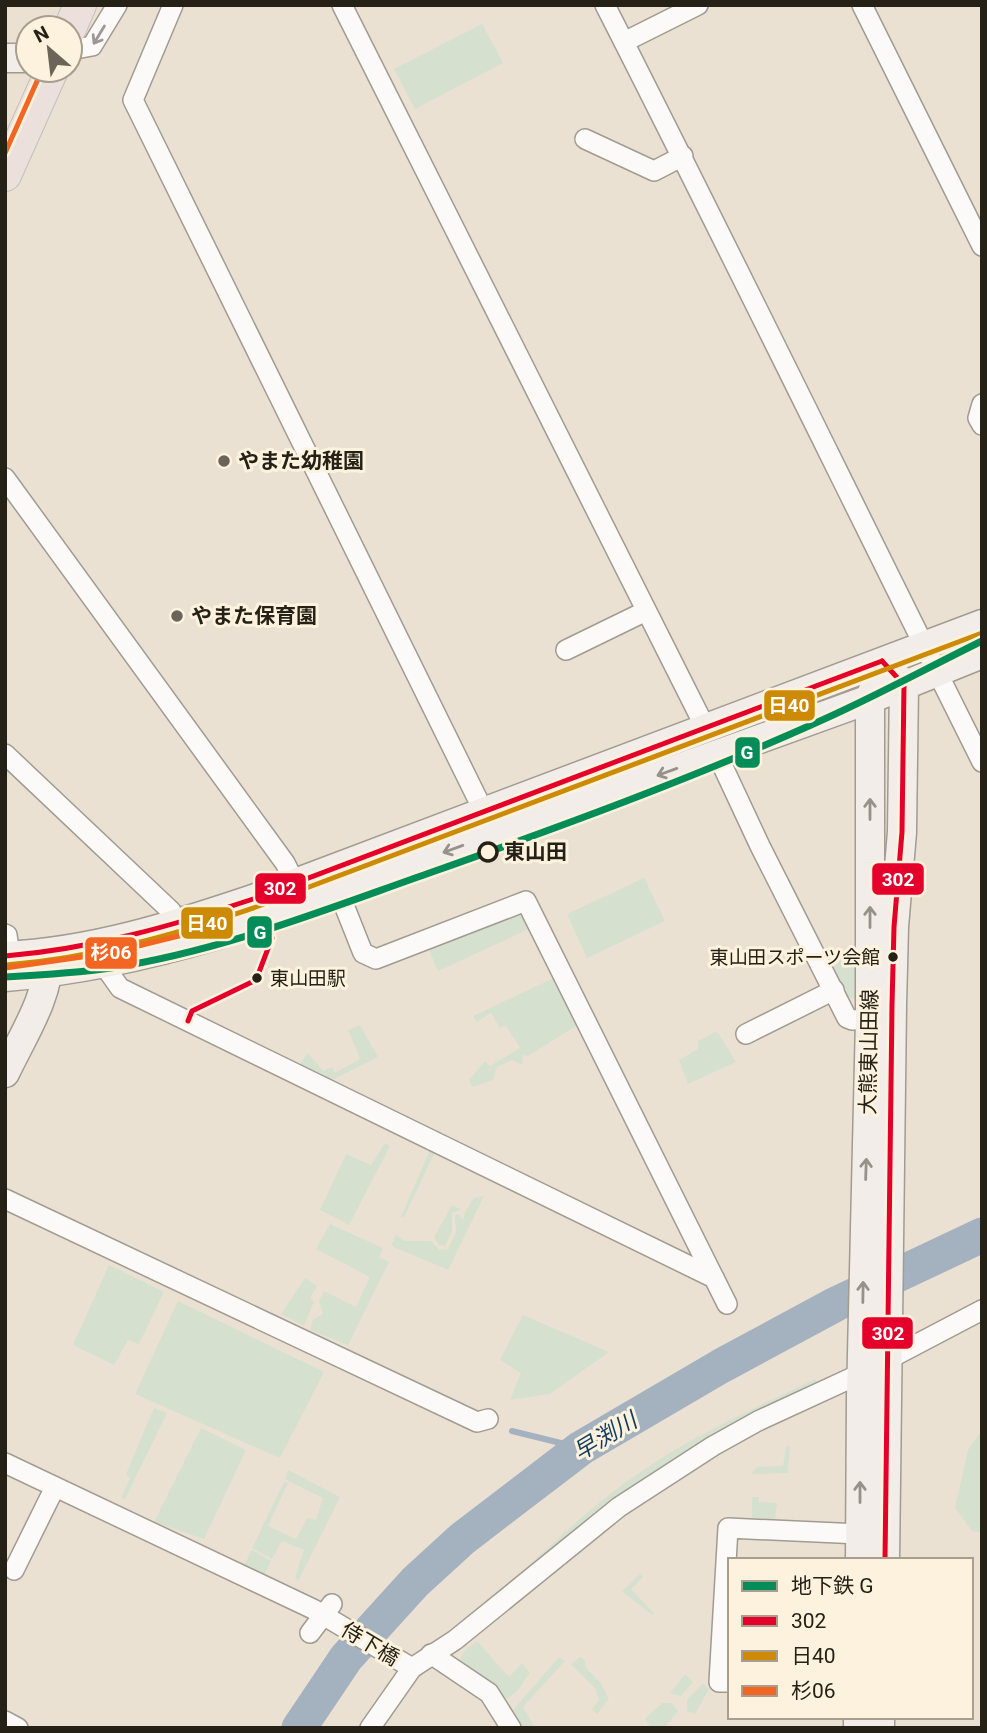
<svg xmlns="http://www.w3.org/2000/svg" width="987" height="1733" viewBox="0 0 987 1733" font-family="Roboto,'Noto Sans JP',sans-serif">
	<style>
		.green { fill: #d5e1ce }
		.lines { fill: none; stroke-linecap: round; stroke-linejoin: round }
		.stream { stroke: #a3b2be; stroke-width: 6 }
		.river { stroke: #a3b2be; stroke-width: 35 }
		.street-casing { stroke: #a19b90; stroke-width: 22 }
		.secondary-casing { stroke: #a19b90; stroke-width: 31 }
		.primary-casing { stroke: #c4c0b8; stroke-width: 34 }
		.street { stroke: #fcfaf8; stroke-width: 19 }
		.secondary { stroke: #f3edea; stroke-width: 28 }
		.primary { stroke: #ece0dc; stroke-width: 32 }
		.bus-1-casing { stroke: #fdf2dd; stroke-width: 10 }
		.bus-2-casing { stroke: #fdf2dd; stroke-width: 10 }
		.bus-3-casing { stroke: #fdf2dd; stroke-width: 10 }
		.bus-1 { stroke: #e4002b; stroke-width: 5 }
		.bus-2 { stroke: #cd8b05; stroke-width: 5 }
		.bus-3 { stroke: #f26522; stroke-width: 5 }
		.metro-1-casing { stroke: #fdf2dd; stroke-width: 12 }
		.metro-1 { stroke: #048d58; stroke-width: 7 }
		.oneway { stroke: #9c9893 }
		.oneway2 { stroke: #97918b }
		.poi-dot { fill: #6b6459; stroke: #fdf2dd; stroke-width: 2.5 }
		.stop-dot { fill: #fdf2dd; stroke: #262117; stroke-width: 3.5 }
		.bus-dot { fill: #262117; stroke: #fdf2dd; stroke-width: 2.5 }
		.labels { text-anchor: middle; stroke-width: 6; stroke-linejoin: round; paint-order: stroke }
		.bus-label { font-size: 19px; fill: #262117; stroke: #fdf2dd; text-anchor: end }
		.poi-label { font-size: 21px; font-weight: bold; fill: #262117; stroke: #fdf2dd; text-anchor: start }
		.stop-label { font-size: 21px; font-weight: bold; fill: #262117; stroke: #fdf2dd; text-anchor: start }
		.street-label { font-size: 21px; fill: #262117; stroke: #fdf2dd }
		.water-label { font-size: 23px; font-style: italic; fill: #123d5f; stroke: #fdf2dd }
		.line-badge { stroke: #fdf2dd; stroke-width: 2.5 }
		.badge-label { font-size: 19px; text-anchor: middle; font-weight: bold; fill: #fff }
	</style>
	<rect width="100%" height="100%" fill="#eae1d3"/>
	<!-- green -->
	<g class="green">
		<polygon points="482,24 503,63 415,109 394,69"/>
		<polygon points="644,878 665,921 587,958 567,914"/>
		<polygon points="521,912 533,927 438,971 428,948"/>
		<polygon points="846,955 862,979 860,1000 843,996 833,966"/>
		<polygon points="556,977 579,1024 528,1056 523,1055 522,1065 512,1060 497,1067 493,1080 473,1087 469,1080 485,1061 490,1066 520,1048 506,1026 500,1028 491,1013 477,1022 473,1016"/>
		<polygon points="360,1025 378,1057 332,1080 298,1066 308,1053 323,1071 332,1067 335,1073 360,1059 348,1030"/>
		<polygon points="717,1031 736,1062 688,1084 679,1060 698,1049 698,1041"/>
		<polygon points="385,1143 390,1146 349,1225 320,1210 346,1154 371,1165"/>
		<polygon points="432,1145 470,1169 434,1154 404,1217 401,1217"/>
		<polygon points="484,1196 448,1270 391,1246 396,1235 404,1241 431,1241 439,1250 448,1249 456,1232 455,1215 459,1214 463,1221 465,1212 474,1198"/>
		<polygon points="452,1205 461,1210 452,1213 452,1231 445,1246 439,1245 434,1237"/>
		<polygon points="330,1224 383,1248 379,1257 389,1262 348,1345 310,1330 313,1320 323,1314 319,1301 324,1291 356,1307 370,1277 316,1249"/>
		<polygon points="109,1265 164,1292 139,1344 128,1340 114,1365 73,1345"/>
		<polygon points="305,1278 317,1286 310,1298 314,1302 304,1326 281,1314"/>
		<polygon points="178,1301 324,1372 280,1458 135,1394"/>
		<polygon points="523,1315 609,1352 550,1394 510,1400 521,1373 500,1360"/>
		<path d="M815,1379L818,1383L716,1432L624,1493L512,1581C558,1538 603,1495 657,1461C707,1429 762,1405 815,1379Z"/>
		<polygon points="154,1408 167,1413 125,1499 121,1498 130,1478 126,1474"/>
		<polygon points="201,1428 246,1450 204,1539 154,1522"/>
		<polygon points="982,1430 982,1532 972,1531 955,1508 968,1450"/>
		<polygon points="790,1446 788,1473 751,1474 757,1467 783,1466 786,1447"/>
		<polygon points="288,1470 340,1497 298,1581 295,1577 304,1550 282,1541 272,1559 252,1548 284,1482 288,1483 268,1526 296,1539 307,1518 316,1520 323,1498 285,1479"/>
		<polygon points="752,1497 759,1497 759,1502 777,1503 775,1519 752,1518"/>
		<polygon points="252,1550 271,1561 263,1577 243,1567"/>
		<polygon points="640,1574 643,1577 631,1589 654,1613 652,1615 622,1591"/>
		<polygon points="477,1641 509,1677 522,1663 530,1673 517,1691 505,1700 464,1667 460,1659 464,1651"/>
		<polygon points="559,1657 565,1661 523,1707 535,1728 523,1728 513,1710"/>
		<polygon points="580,1657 584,1659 587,1669 600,1682 609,1699 597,1714 592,1709 599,1700 595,1688 571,1664"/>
		<polygon points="685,1674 693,1682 681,1696 670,1693"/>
		<polygon points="703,1683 709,1689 695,1714 687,1711 687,1700"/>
		<polygon points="662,1703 671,1703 678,1711 664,1728 651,1728 645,1719"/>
	</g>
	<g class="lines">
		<!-- stream -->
		<polyline class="stream" points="512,1431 581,1448"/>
		<!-- river -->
		<polyline class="river" points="299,1728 346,1658 415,1582 462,1539 581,1448 721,1366 836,1304 982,1235"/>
		<!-- street casing -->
		<g class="street-casing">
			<g id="street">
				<polyline points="173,5 133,100 484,812"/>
				<polyline points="342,5 705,727"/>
				<path d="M605,5C733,256 856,510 982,762"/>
				<polyline points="862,5 982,246"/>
				<polyline points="624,42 698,5"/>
				<polyline points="70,50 92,46 117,5"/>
				<polyline points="585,139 654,171 683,156"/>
				<polyline points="982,404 978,418 982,425"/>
				<polyline points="5,478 285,863 295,883"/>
				<polyline points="566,650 646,611"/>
				<polyline points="5,754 171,911 176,925"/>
				<polyline points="717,754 760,846 847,1018 852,1020 870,1019"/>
				<polyline points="338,890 363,953 376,959 526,901 714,1278"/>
				<polyline points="5,934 7,935 10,956"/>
				<polyline points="103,964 120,988 714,1278 727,1304"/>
				<polyline points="746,1034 834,990"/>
				<polyline points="5,1199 477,1422 488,1419"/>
				<polyline points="5,1463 313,1609 412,1668"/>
				<polyline points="14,1570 55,1487"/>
				<polyline points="310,1633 332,1604"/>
				<polyline points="431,1654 489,1693 511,1728"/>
				<polyline points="730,1682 719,1682 728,1528 860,1534"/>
				<polyline points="5,1721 18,1728"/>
				<polyline points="370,1728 412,1668 455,1640 619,1507 713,1446 758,1421 862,1373 982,1310"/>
			</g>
		</g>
		<!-- secondary casing -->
		<g class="secondary-casing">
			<g id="secondary">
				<polyline points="5,58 28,58"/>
				<path d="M5,956C91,952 173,926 253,899L982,624"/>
				<path d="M5,977C78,971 147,956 217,935L870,699L982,654"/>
				<path d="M5,1073C23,1035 49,997 49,955"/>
				<polyline points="860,1560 861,1396 870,1019 870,699 875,684"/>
				<polyline points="885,1560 892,1005 894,927 902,832 904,685 894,674"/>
				<polyline points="858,1728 858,1717"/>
				<polyline points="880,1728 880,1717"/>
			</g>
		</g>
		<!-- primary casing -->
		<g class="primary-casing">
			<g id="primary">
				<polyline points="70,28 80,5"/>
				<polyline points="5,175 52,70"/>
			</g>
		</g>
		<!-- street -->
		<use href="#street" class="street"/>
		<!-- secondary -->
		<use href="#secondary" class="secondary"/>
		<!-- primary -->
		<use href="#primary" class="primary"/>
		<!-- bus-1 casing -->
		<g class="bus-1-casing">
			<g id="bus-1">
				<polyline points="882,661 904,685 902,832 894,927 892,1005 885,1560"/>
				<path d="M5,956C91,949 172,926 253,899L882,661"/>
				<polyline points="188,1021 192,1011 256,980 272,938 264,918"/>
			</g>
		</g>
		<!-- bus-2 casing -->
		<g class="bus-2-casing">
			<path id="bus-2" d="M6,965C92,958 174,935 256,907L982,633"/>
		</g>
		<!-- bus-3 casing -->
		<g class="bus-3-casing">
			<g id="bus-3">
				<polyline points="5,153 42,70"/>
				<polyline points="5,968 110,953 215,927"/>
			</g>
		</g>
		<!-- bus-1 -->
		<use href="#bus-1" class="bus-1"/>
		<!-- bus-2 -->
		<use href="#bus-2" class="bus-2"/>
		<!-- bus-3 -->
		<use href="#bus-3" class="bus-3"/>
		<!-- metro-1 casing -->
		<g class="metro-1-casing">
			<path id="metro-1" d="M5,977C41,975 76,973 111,968C223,951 329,908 435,871C562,826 688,780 811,725C869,700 925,669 982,641"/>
		</g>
		<!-- metro-1 -->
		<use href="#metro-1" class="metro-1"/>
	</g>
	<!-- one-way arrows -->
	<defs><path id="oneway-shaft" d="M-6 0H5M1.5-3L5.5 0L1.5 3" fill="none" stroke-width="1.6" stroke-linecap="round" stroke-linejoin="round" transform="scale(1.75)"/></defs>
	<use class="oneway" href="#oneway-shaft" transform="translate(99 35) rotate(121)"/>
	<g class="oneway2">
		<use href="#oneway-shaft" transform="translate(667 772) rotate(160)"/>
		<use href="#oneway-shaft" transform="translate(870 809) rotate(-90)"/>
		<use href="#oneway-shaft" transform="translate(453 849) rotate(160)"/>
		<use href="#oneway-shaft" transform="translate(870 917) rotate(-90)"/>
		<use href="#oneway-shaft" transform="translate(866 1169) rotate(-88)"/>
		<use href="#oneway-shaft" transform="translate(863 1292) rotate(-89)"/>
		<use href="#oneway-shaft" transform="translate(860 1492) rotate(-90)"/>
	</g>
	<!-- markers -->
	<g class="poi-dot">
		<circle cx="224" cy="461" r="7"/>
		<circle cx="177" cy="616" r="7"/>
	</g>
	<circle class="stop-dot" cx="488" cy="852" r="9"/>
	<g class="bus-dot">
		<circle cx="893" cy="957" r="6"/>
		<circle cx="257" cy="978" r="6"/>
	</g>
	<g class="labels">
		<!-- bus labels -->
		<g class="bus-label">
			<text x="880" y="964">東山田スポーツ会館</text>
			<text x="270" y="985" text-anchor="start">東山田駅</text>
		</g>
		<!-- poi labels -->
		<g class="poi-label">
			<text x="238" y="468">やまた幼稚園</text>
			<text x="191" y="623">やまた保育園</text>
		</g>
		<!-- stop labels -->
		<g class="stop-label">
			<text x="504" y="859">東山田</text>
		</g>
		<!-- street labels -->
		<g class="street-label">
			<text transform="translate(869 1052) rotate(-89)" y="7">大熊東山田線</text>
			<text transform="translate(370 1644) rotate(31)" y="7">侍下橋</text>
		</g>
		<!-- water labels -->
		<g class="water-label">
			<text transform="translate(605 1436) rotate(-31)" y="8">早渕川</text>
		</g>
	</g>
	<g class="line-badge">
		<rect x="763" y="689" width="53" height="33" rx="7" fill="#cd8b05"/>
		<rect x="734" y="736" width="27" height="33" rx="7" fill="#048d58"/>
		<rect x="871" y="862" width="54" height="34" rx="7" fill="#e4002b"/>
		<rect x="254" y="872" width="53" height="33" rx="7" fill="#e4002b"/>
		<rect x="180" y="906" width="54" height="34" rx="7" fill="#cd8b05"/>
		<rect x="246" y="915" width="27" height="34" rx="7" fill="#048d58"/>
		<rect x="84" y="936" width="54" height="34" rx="7" fill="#f26522"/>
		<rect x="861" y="1316" width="53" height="34" rx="7" fill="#e4002b"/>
	</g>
	<g class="badge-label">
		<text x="789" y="712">日40</text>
		<text x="747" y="759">G</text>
		<text x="898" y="886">302</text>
		<text x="280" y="895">302</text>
		<text x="207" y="930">日40</text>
		<text x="260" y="939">G</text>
		<text x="111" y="959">杉06</text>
		<text x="888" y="1340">302</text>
	</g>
	<!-- border -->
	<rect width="987" height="1733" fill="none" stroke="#262117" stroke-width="14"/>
	<!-- legend -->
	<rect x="728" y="1558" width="245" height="161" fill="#fdf2dd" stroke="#a79e8e" stroke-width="2"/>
	<rect x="742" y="1581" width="35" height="10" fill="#048d58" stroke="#a79e8e" stroke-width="2"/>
	<text x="791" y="1593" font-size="21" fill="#262117">地下鉄 G</text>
	<rect x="742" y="1616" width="35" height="10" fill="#e4002b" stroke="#a79e8e" stroke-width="2"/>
	<text x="791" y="1628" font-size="21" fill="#262117">302</text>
	<rect x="742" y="1651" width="35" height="10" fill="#cd8b05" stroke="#a79e8e" stroke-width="2"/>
	<text x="791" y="1663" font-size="21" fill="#262117">日40</text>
	<rect x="742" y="1686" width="35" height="10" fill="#f26522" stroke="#a79e8e" stroke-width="2"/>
	<text x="791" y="1698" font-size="21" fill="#262117">杉06</text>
	<!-- north arrow -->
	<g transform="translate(49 49) rotate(332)"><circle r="33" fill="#fdf2dd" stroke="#a79e8e" stroke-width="2"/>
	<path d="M0-5L12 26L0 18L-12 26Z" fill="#6b6459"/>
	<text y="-10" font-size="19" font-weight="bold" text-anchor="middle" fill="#262117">N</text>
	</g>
</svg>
